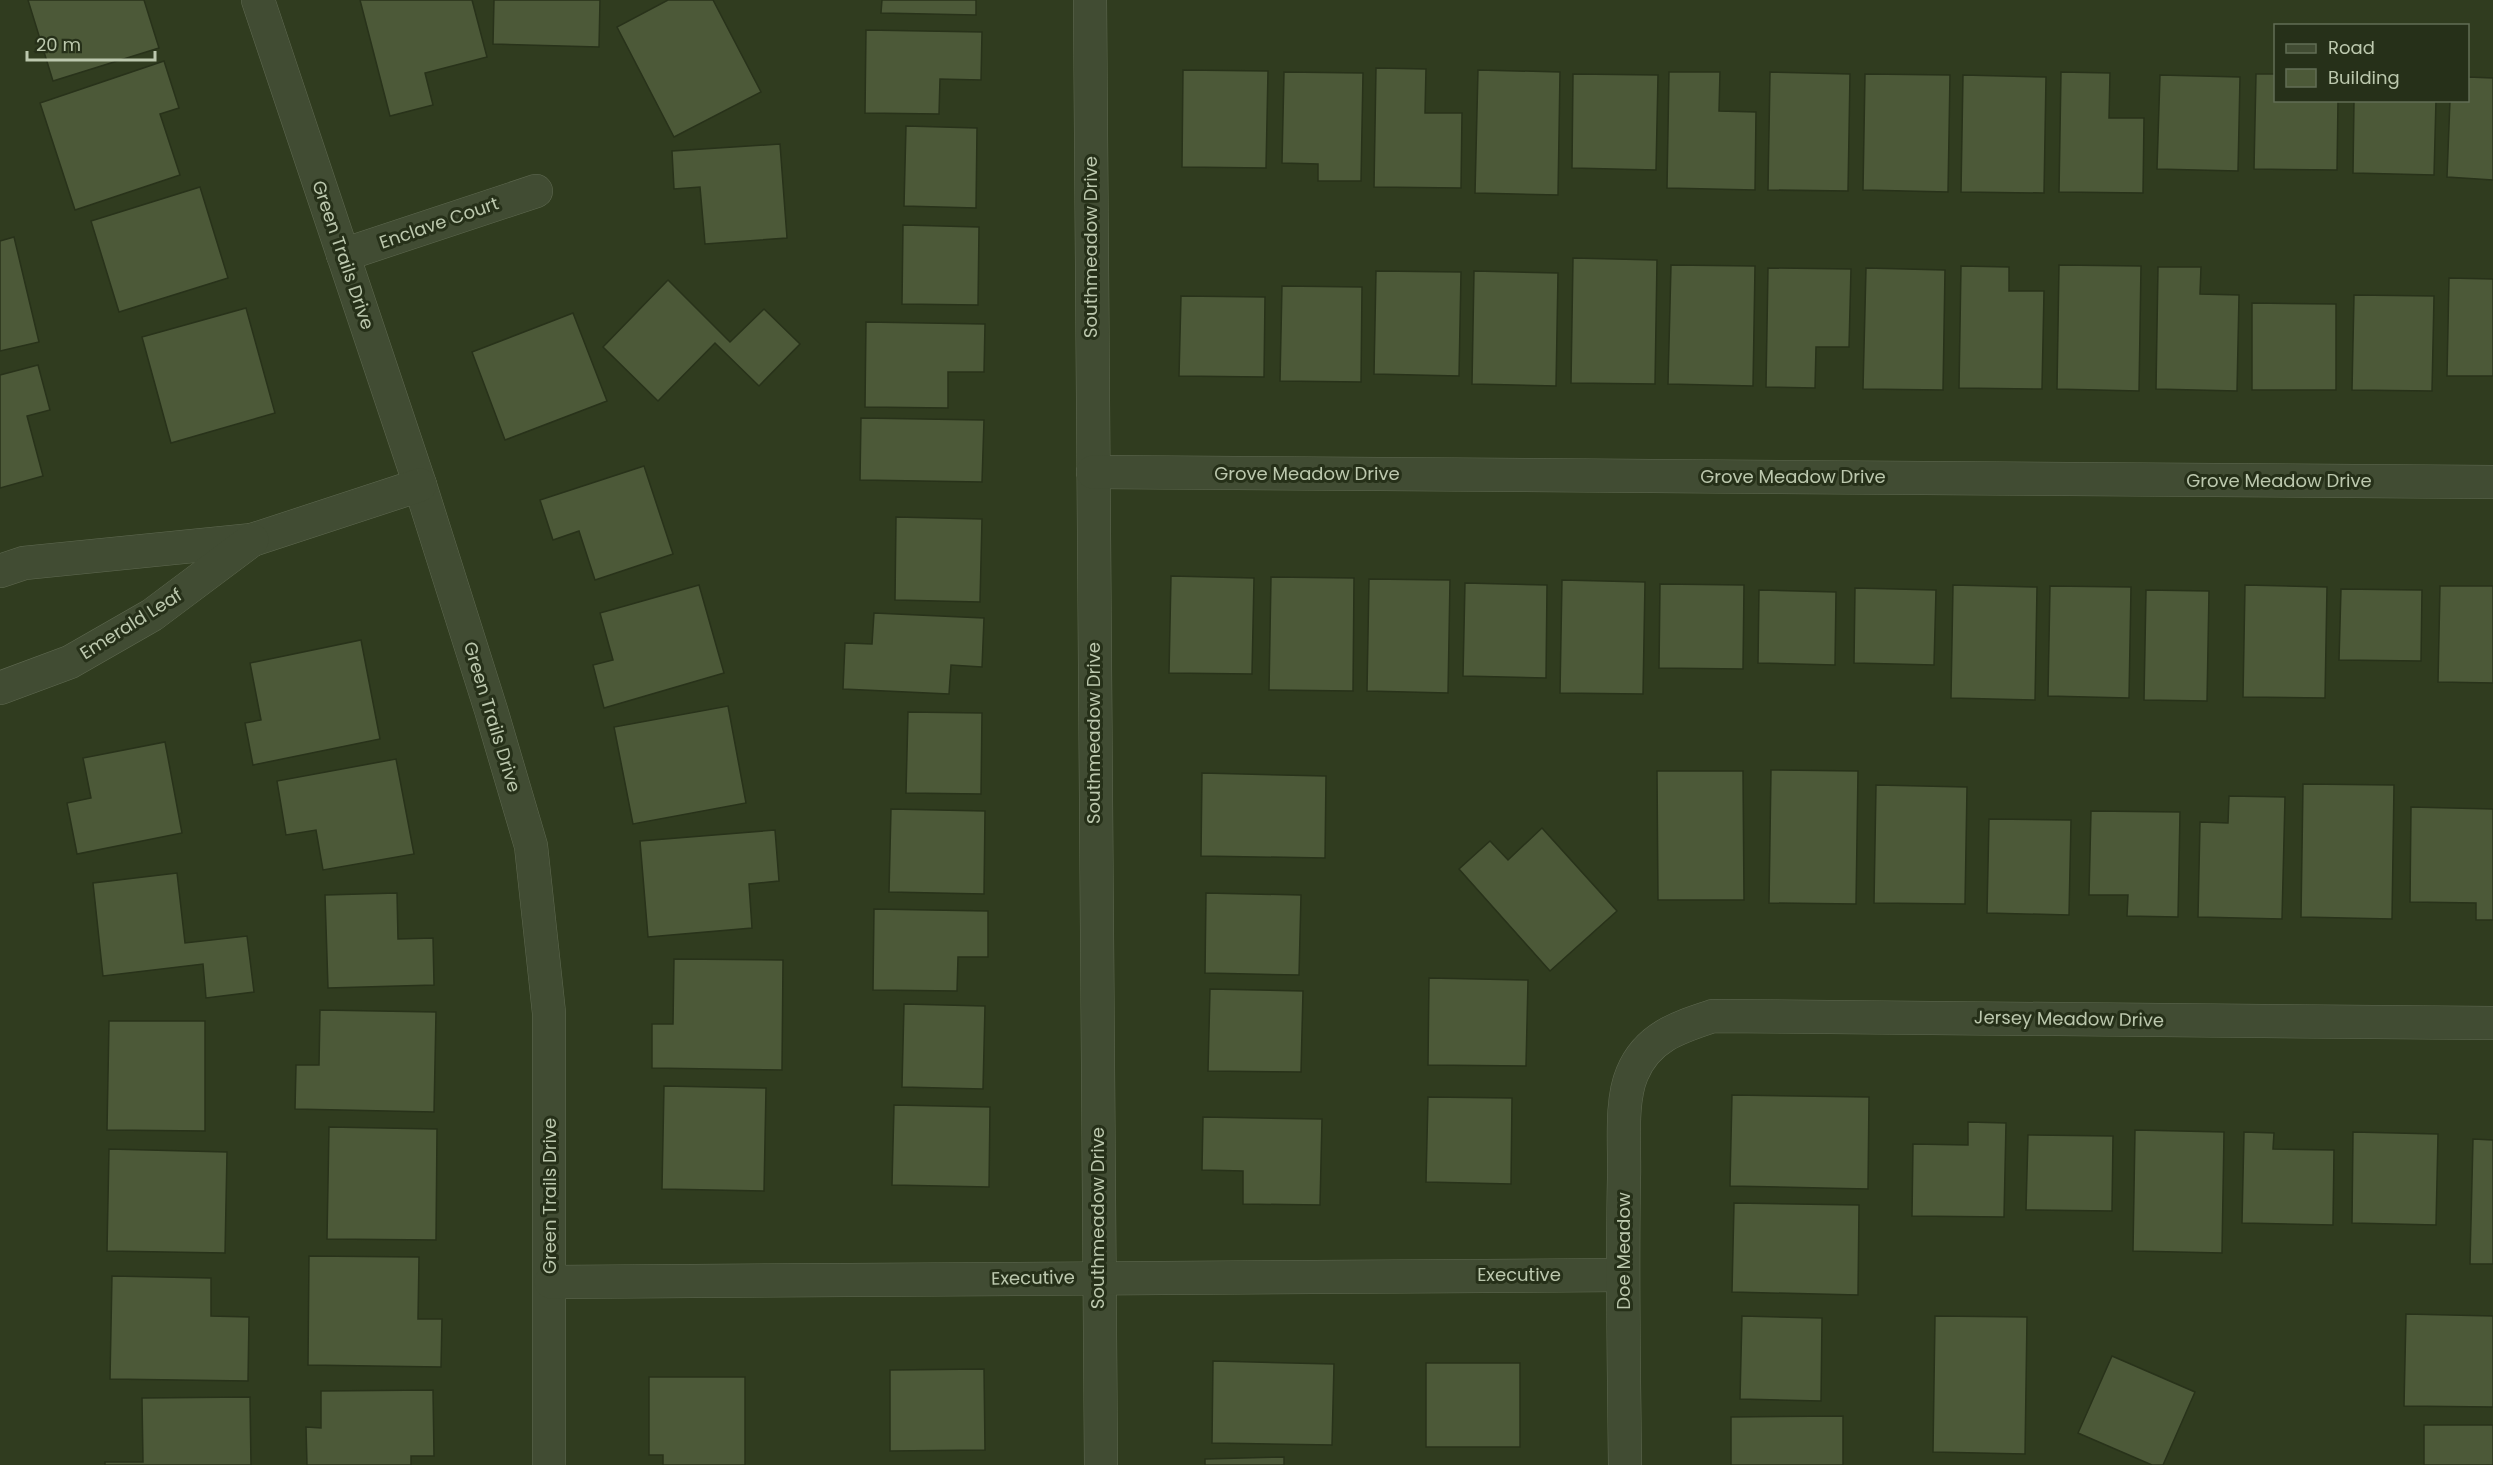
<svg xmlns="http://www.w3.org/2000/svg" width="2493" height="1465" viewBox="0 0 2493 1465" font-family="Poppins,sans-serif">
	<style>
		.building { fill: #4c5938; stroke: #28321a; stroke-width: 1.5 }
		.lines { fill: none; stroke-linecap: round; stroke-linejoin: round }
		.minor-casing { stroke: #5f6951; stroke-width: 34 }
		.minor { stroke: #414c33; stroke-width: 33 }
		.labels { text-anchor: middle; stroke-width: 6; stroke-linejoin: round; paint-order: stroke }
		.street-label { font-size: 18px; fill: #bcc8ae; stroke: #263019 }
	</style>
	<rect width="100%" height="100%" fill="#303c1f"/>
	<!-- building -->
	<g class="building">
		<polygon points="28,0 144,0 159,48 53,81"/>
		<polygon points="360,0 472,0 487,57 425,73 433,105 390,116"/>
		<polygon points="494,0 600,0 599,47 493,44"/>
		<polygon points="668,0 713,0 761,92 674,137 617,27"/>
		<polygon points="882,0 976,0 976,15 881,13"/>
		<polygon points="866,30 982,32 981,80 940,79 939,114 865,113"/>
		<polygon points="164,61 179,108 160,114 180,175 75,210 40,103"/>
		<polygon points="1376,68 1426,69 1425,113 1462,113 1461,188 1374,187"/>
		<polygon points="1183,70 1268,71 1266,168 1182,167"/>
		<polygon points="1478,70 1560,72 1558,195 1475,193"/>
		<polygon points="1284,72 1363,73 1361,181 1318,181 1318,164 1282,163"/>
		<polygon points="1669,72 1720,72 1719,111 1756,112 1755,190 1667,188"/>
		<polygon points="1770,72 1850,74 1848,191 1768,190"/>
		<polygon points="2061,72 2110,73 2109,118 2144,118 2143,193 2059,192"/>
		<polygon points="1573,74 1658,75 1656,170 1572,168"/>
		<polygon points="1865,74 1950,75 1948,192 1863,190"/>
		<polygon points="2256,74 2276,74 2276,100 2338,100 2337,170 2254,169"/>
		<polygon points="1963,75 2046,77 2044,193 1961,192"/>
		<polygon points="2160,75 2240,77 2238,171 2157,169"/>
		<polygon points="2468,77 2493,78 2493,180 2447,177 2450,100 2468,100"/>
		<polygon points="2354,100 2436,100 2434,175 2353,173"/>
		<polygon points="906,126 977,128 976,208 904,206"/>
		<polygon points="780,144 787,238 705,244 700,187 674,189 672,151"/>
		<polygon points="200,187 228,278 119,312 91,221"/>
		<polygon points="903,225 979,227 978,305 902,304"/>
		<polygon points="14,237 39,342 0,351 0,241"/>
		<polygon points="1573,258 1657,260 1655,384 1571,383"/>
		<polygon points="1671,265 1755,266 1753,386 1668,384"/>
		<polygon points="2059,265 2141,266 2139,391 2057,389"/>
		<polygon points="1961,266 2009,267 2009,291 2044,291 2042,389 1959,388"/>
		<polygon points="2158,267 2201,267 2200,294 2239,295 2237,391 2156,389"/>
		<polygon points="1768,268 1851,269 1849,347 1816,347 1815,388 1766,387"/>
		<polygon points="1866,268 1945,270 1943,390 1863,389"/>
		<polygon points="1376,271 1461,272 1459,376 1374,374"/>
		<polygon points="1474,271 1558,273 1556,386 1472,384"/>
		<polygon points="2449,278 2493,279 2493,376 2447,376"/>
		<polygon points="668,280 730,342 764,309 800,344 759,386 715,343 658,401 603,347"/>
		<polygon points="1282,286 1362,287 1361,382 1280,381"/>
		<polygon points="2354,295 2434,296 2432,391 2352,390"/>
		<polygon points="1181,296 1265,297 1264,377 1179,376"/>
		<polygon points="2252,303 2336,304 2336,390 2252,390"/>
		<polygon points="246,308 275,413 171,443 142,337"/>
		<polygon points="573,313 607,401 505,440 472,352"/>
		<polygon points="866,322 985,324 984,372 948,372 948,408 865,407"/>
		<polygon points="38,365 50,410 27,416 43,476 0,488 0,375"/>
		<polygon points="861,418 984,420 982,482 860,480"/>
		<polygon points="644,466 673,554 595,580 579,531 553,540 540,500"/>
		<polygon points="896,517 982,519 980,602 895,600"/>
		<polygon points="1171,576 1254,578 1252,674 1169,673"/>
		<polygon points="1271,577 1354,578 1353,691 1269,690"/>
		<polygon points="1369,579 1450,580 1448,693 1367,691"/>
		<polygon points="1562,580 1645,582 1643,694 1560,693"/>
		<polygon points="1465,583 1547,585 1546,678 1463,676"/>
		<polygon points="1660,584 1744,585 1743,669 1659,668"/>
		<polygon points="699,585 724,673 604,708 593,665 613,660 600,613"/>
		<polygon points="1953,585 2037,587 2035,700 1951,698"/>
		<polygon points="2245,585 2327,587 2325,698 2243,697"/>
		<polygon points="2050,586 2131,587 2129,698 2048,696"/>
		<polygon points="2440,586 2493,586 2493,683 2438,682"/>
		<polygon points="1855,588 1936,590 1934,665 1854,663"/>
		<polygon points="2341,589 2422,590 2421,661 2339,660"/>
		<polygon points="1759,590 1836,592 1835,665 1758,663"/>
		<polygon points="2146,590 2209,591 2207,701 2144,700"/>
		<polygon points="874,613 984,618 982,667 951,665 949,694 843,689 845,643 872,644"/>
		<polygon points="361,640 380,739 253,765 245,723 261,720 250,663"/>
		<polygon points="728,706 746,803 633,824 614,727"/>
		<polygon points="908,712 982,713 981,794 906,793"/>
		<polygon points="165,742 182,833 77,854 67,803 91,798 83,758"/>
		<polygon points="396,759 414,854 323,870 316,830 286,835 277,781"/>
		<polygon points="1771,770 1858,771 1856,904 1769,903"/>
		<polygon points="1657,771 1743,771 1744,900 1658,900"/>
		<polygon points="1202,773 1326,776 1325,858 1201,856"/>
		<polygon points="2303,784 2394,785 2392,919 2301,917"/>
		<polygon points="1876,785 1967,787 1965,904 1874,903"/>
		<polygon points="2229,796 2285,797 2282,919 2198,917 2200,822 2228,823"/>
		<polygon points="2411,807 2493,809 2493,920 2476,920 2476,903 2410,902"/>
		<polygon points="891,809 985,811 984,894 889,892"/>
		<polygon points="2091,811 2180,812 2178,917 2127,916 2128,895 2089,895"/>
		<polygon points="1989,819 2071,820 2069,915 1987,913"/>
		<polygon points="1542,828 1617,911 1550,971 1459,869 1490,841 1508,860"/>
		<polygon points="775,830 779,881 749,884 752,928 648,937 640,841"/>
		<polygon points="177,873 185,943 247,936 254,992 206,998 203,964 103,976 93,883"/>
		<polygon points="397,893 398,939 433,938 434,985 328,988 325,895"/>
		<polygon points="1206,893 1301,895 1299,975 1205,973"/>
		<polygon points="874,909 988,911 988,957 958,957 957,991 873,990"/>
		<polygon points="674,959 783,960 782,1070 652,1068 652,1024 673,1024"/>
		<polygon points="1429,978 1528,980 1526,1066 1428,1065"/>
		<polygon points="1210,989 1303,991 1301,1072 1208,1071"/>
		<polygon points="904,1004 985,1006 983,1089 902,1087"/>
		<polygon points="320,1010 436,1012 434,1112 295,1109 296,1065 319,1065"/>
		<polygon points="109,1021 205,1021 205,1131 107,1130"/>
		<polygon points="664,1086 766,1088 764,1191 662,1189"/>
		<polygon points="1732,1095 1869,1097 1868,1189 1730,1186"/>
		<polygon points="1428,1097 1512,1098 1511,1184 1426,1182"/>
		<polygon points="894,1105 990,1107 989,1187 892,1185"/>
		<polygon points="1203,1117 1322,1119 1320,1205 1243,1204 1243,1171 1202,1170"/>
		<polygon points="1968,1122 2006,1123 2004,1217 1912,1216 1913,1144 1968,1145"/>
		<polygon points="329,1127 437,1129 436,1240 327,1239"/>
		<polygon points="2135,1130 2224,1132 2222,1253 2133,1251"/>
		<polygon points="2244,1132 2274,1133 2273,1149 2334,1150 2333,1225 2242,1223"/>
		<polygon points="2353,1132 2438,1134 2436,1225 2352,1223"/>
		<polygon points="2028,1135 2113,1136 2112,1211 2026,1210"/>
		<polygon points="2473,1139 2493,1140 2493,1264 2470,1264"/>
		<polygon points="109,1149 227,1152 225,1253 107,1251"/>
		<polygon points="1734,1203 1859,1205 1858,1295 1732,1292"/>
		<polygon points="309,1256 419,1257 418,1319 442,1319 441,1367 308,1365"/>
		<polygon points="112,1276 211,1278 211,1316 249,1317 248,1381 110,1379"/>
		<polygon points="2406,1314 2493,1316 2493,1407 2404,1406"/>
		<polygon points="1742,1316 1822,1318 1821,1401 1740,1399"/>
		<polygon points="1935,1316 2027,1317 2025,1454 1933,1452"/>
		<polygon points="2112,1356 2195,1392 2163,1465 2152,1465 2078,1433"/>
		<polygon points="1213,1361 1334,1364 1332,1445 1212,1443"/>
		<rect x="1426" y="1363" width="94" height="84"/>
		<polygon points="984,1369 985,1450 890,1451 890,1370"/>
		<polygon points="649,1377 745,1377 745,1465 663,1465 663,1455 649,1455"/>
		<polygon points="433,1390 434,1456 411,1456 411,1465 307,1465 306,1427 321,1428 321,1391"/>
		<polygon points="250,1397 251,1465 105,1465 105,1462 143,1462 142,1398"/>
		<polygon points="1843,1416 1843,1465 1731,1465 1731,1417"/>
		<rect x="2424" y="1425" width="69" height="40"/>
		<polygon points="1284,1457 1284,1465 1205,1465 1205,1459"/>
	</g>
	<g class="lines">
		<!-- minor casing -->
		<g class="minor-casing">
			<g id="minor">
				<polyline points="258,0 420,485 491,710 531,846 549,1013 549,1465"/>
				<polyline points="1090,0 1101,1465"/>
				<polyline points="343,255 536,191"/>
				<polyline points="1093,472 2493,482"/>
				<polyline points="0,571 24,563 252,540 420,485"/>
				<polyline points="0,688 70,662 152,615 252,540"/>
				<polyline points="551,1282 1622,1275"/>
				<path d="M1625,1465C1624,1369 1622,1274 1624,1178C1625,1148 1620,1102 1632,1074C1647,1037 1679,1027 1713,1016L2493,1023"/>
			</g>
		</g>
		<!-- minor -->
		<use href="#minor" class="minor"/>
	</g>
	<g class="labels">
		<!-- street labels -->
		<g class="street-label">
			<text transform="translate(439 223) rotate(-19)" y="6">Enclave Court</text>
			<text transform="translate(1091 247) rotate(-90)" y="6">Southmeadow Drive</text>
			<text transform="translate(343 255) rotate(71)" y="6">Green Trails Drive</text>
			<text x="1307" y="480">Grove Meadow Drive</text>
			<text x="1793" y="483">Grove Meadow Drive</text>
			<text x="2279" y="487">Grove Meadow Drive</text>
			<text transform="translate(131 624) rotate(-32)" y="6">Emerald Leaf</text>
			<text transform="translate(492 717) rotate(73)" y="6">Green Trails Drive</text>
			<text transform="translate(1094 733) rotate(-90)" y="6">Southmeadow Drive</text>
			<text transform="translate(2069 1019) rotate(1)" y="6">Jersey Meadow Drive</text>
			<text transform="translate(550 1196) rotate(-90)" y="6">Green Trails Drive</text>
			<text transform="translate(1098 1218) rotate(-90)" y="6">Southmeadow Drive</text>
			<text transform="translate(1624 1251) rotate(-90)" y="6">Doe Meadow</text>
			<text x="1519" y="1281">Executive</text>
			<text transform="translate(1033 1278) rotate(-1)" y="6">Executive</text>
		</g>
	</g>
	<!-- legend -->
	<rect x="2274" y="24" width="195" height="78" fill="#263019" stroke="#626d55" stroke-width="1.5"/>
	<rect x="2286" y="44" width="30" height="9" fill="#414c33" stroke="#626d55" stroke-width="1.5"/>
	<text x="2328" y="54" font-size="18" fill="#bcc8ae">Road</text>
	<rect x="2286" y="69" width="30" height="18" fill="#4c5938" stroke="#626d55" stroke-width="1.5"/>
	<text x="2328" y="84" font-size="18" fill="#bcc8ae">Building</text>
	<!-- scale -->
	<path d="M27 51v9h128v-9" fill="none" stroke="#bcc8ae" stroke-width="3"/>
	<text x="36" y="51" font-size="18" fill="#bcc8ae" stroke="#263019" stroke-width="4.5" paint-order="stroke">20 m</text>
</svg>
